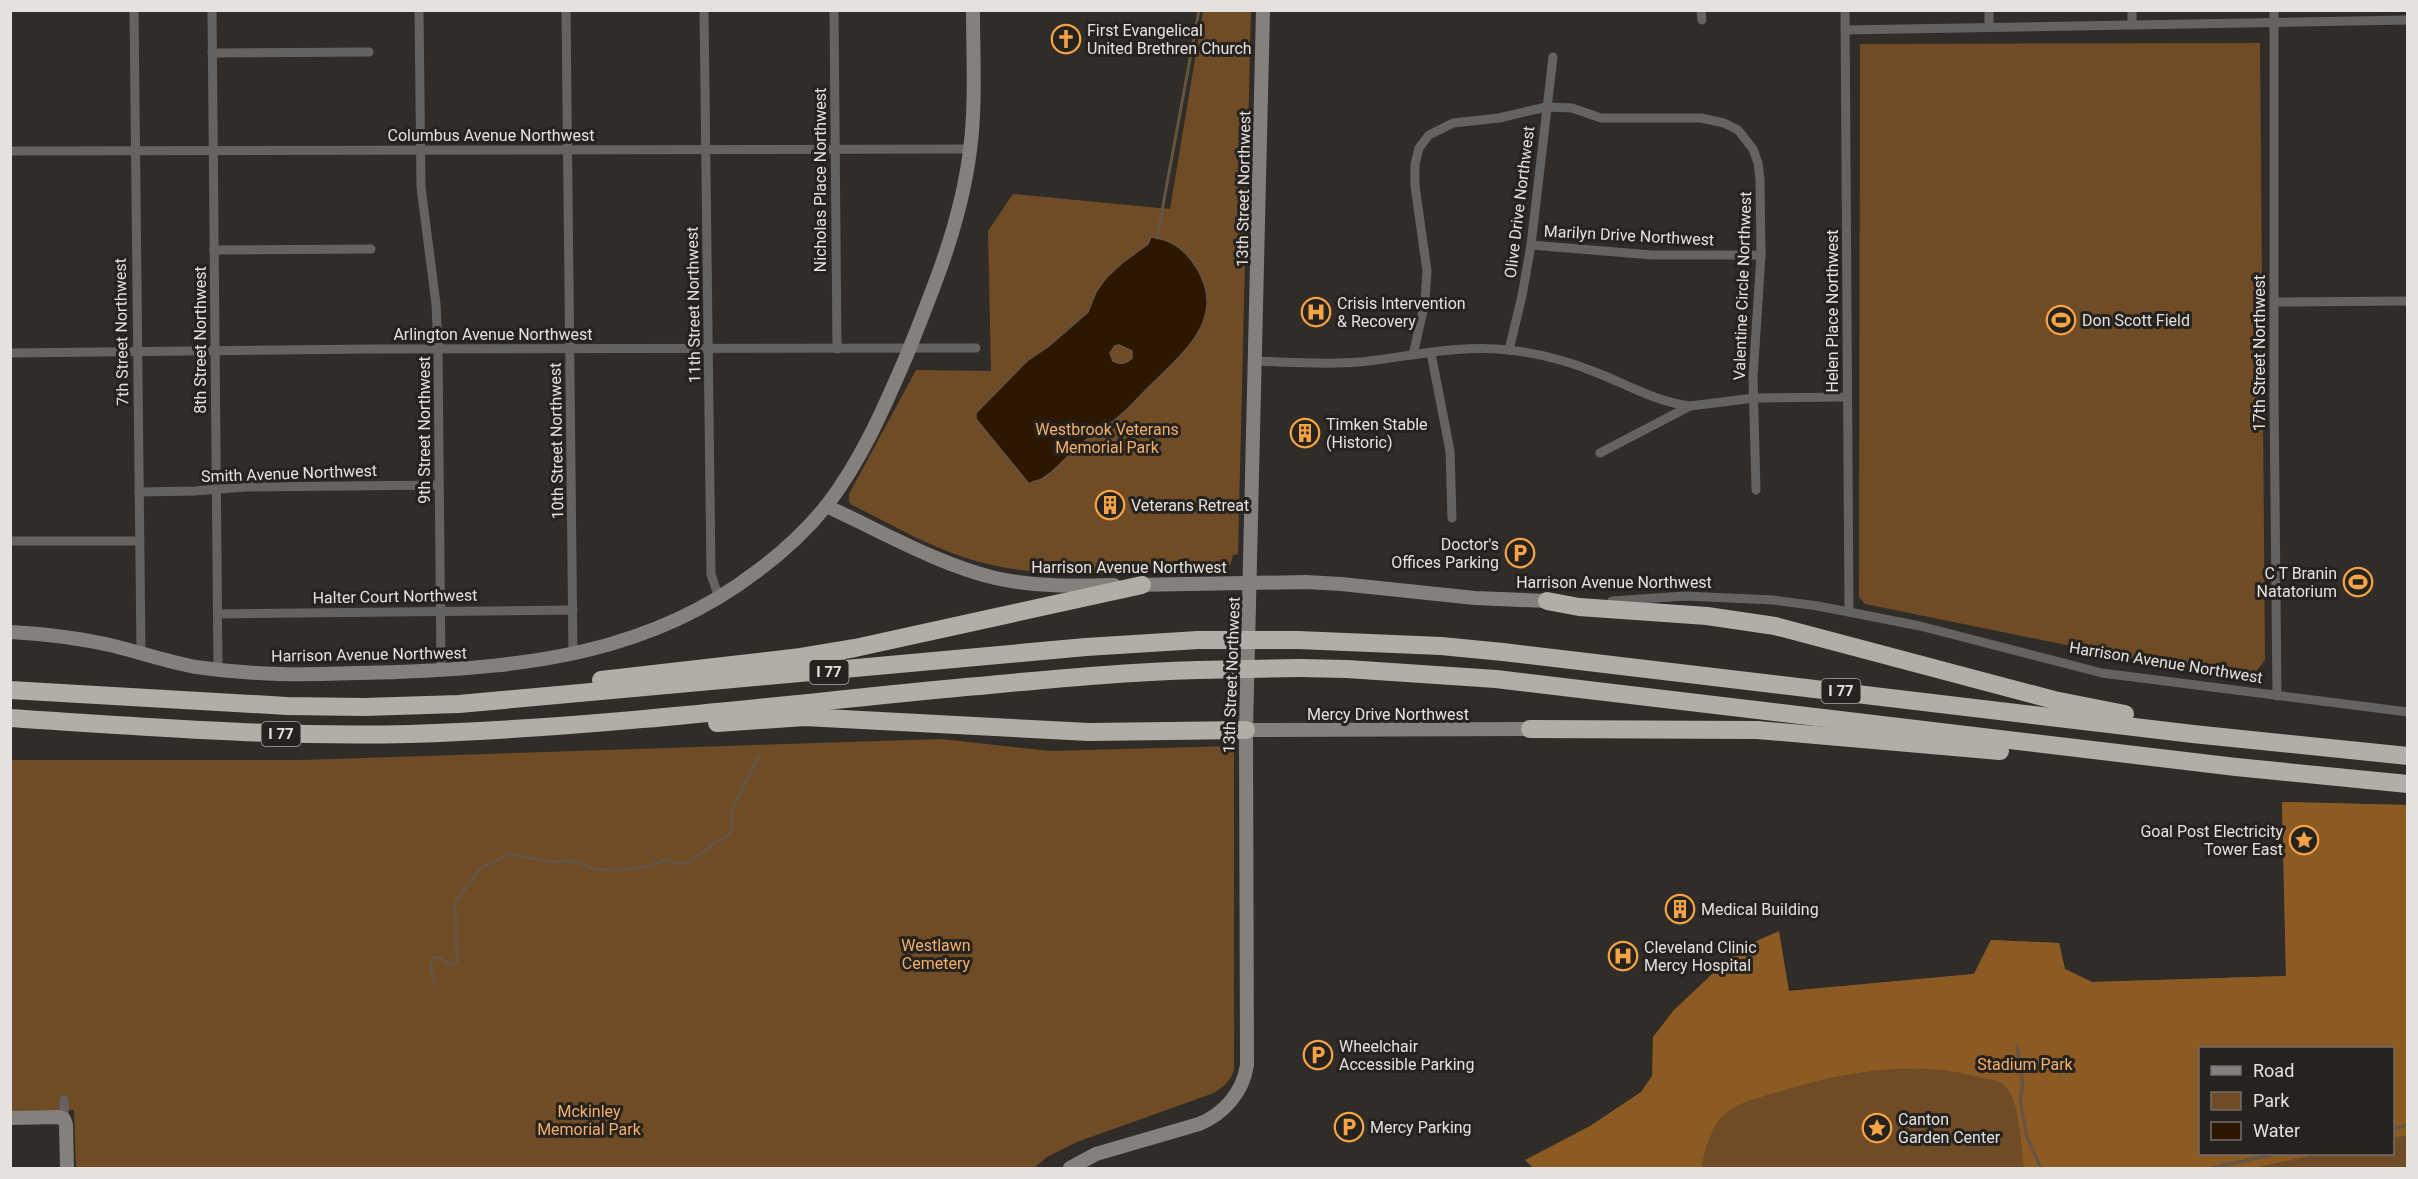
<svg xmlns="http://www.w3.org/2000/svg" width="2418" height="1179" viewBox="0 0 2418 1179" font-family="Roboto,sans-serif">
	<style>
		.green { fill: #6f4c25; fill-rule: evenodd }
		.forest { fill: #8b5b23 }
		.water { fill: #2c1802; stroke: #635444; stroke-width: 1.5; fill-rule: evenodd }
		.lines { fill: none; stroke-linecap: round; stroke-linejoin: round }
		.stream { stroke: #635444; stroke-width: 3 }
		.street { stroke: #656361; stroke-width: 9 }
		.secondary { stroke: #84817d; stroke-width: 14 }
		.highway { stroke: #b2ada7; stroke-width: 18 }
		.highway-bridge { stroke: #b2ada7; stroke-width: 18 }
		.labels { text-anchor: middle; stroke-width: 6; stroke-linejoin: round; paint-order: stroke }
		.shield { fill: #26221e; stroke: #aba8a5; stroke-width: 1.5 }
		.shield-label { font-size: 15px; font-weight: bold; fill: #e4e1df }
		.poi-label { font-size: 16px; fill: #e4e1df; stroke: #26221e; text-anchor: start }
		.street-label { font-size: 16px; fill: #e4e1df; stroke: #26221e }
		.park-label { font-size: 16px; fill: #f4af68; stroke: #26221e }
	</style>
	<rect width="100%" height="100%" fill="#302c28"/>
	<!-- green -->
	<g class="green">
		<path d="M1203,11H1251L1238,554L1233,555L1230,566L1221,570C1139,572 1042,584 963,557C924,544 889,523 852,505L849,502V494L916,370L991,371L988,231L1013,194L1170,209Z"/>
		<polygon points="2260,43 2265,660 2248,682 1865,604 1859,597 1860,44"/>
		<path d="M941,739L1050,751L1234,746V1070C1230,1082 1224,1086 1214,1093L1077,1142L1047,1157L1034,1168H76L74,1110L11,1111L10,760H301Z"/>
		<path d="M2282,802L2407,805V1168H1626L1788,991L1974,974L1991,940L2059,943L2065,969L2092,982L2286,976ZM2200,1048H2392V1154H2200Z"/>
	</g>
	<!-- forest -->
	<path class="forest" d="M2282,802L2407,805V1135L2393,1138L2392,1048H2200V1154H2319L2253,1168H2024C2021,1148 2020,1099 2005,1086C1999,1080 1987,1079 1979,1077C1913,1059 1842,1072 1778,1092C1761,1097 1742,1101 1727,1112C1710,1126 1706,1148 1701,1168H1533L1525,1160L1590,1126L1641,1092L1652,1076L1653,1037L1674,1010L1729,958L1752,943L1779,931L1789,991L1974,974L1991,940L2059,943L2065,969L2092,982L2286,976Z"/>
	<!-- water -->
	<path class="water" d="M1151,237C1172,239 1187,251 1198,270C1225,317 1187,350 1156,380C1145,390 1135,402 1124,412C1112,424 1096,432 1083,442C1070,453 1057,470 1042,479C1037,481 1034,480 1029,484L976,419V413L1027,361L1049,346L1088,312L1096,292L1106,278L1122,263L1148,244ZM1119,345L1132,351V358C1127,363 1120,365 1113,361L1110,353L1115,346Z"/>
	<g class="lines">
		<!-- stream -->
		<g class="stream">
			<polyline points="1157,238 1199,10"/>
			<polyline points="435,983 430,966 434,957 439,957 451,966 457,963 455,902 481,868 511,854 551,862 570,860 594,869 616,871 648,866 667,859 676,864 690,862 716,842 728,836 732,830 732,810 759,756"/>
			<polyline points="2017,1046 2023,1086 2020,1100 2027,1137 2041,1168"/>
			<polyline points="2392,1129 2408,1125"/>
			<polyline points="2211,1168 2276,1154"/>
		</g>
		<!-- street -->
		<g class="street">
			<polyline points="134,10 141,653"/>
			<polyline points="212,10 218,670"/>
			<polyline points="419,10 421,187 436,304 438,349 441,670"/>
			<polyline points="566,10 573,655"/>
			<polyline points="704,10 711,574 719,598"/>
			<polyline points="834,10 837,349"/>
			<polyline points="1701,10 1702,20"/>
			<polyline points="1845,10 1849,611"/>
			<polyline points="1989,10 1989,27"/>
			<polyline points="2132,10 2132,25"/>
			<polyline points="2274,10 2274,398 2277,696"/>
			<polyline points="1845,30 2408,20"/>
			<polyline points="212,53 369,52"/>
			<polyline points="10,151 971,149"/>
			<polyline points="1531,245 1652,255 1761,255"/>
			<polyline points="214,250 371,249"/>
			<polyline points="2274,302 2408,301"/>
			<polyline points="1509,350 1522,296 1531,245 1553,57"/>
			<polyline points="10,353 372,349 976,348"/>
			<polyline points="1431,353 1450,451 1452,518"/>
			<polyline points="1413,355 1425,302 1427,271 1415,186 1415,164 1419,148 1429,135 1453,123 1499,118 1546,107 1572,108 1601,118 1701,118 1724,123 1738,130 1753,149 1758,163 1760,179 1761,255 1753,377 1756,490"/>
			<path d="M1255,361C1289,362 1325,365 1359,362C1409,357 1459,344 1508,350C1540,353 1571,362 1600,374C1630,386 1657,402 1690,406"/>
			<polyline points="1600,453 1690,406 1754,398 1847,397"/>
			<polyline points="139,492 195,491 244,487 439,485"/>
			<polyline points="10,541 140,541"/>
			<polyline points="1612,601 1685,596 1773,600 1818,606 1920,626 2102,673 2408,712"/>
			<polyline points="218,614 573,610"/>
			<polyline points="64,1100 64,1119"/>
		</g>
		<!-- secondary -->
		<g class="secondary">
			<path d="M826,506C881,531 937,564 995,578C1035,587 1074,586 1114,585"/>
			<polyline points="1134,585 1306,582 1341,584 1475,598 1547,601"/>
			<path d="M10,632C46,634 80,638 114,646C142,653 168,662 196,667C223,671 252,673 279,674C319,675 359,673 398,672C528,667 650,653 756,572C782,553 807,530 827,505C861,461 884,408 906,357C933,290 961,223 970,150C976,105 973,57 973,10"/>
			<polyline points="1246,730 1530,729"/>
			<polyline points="10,1118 58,1117 64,1119 66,1125 67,1168"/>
			<path d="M1070,1168L1096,1154L1199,1124C1224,1114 1243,1092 1247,1065L1246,730L1263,10"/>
		</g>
		<!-- highway -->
		<g class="highway">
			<polyline points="1547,601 1579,607 1707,616 1775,626 2054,700 2125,714"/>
			<polyline points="1298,640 1441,646 1503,652 2193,734 2408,756"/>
			<polyline points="1299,668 1347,669 1496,679 2236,767 2408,784"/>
			<polyline points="601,680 801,657 855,648 1142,585"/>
			<polyline points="10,690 287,706 364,707 459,704 1086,647 1198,640"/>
			<path d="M10,718C160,728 309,740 459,732C628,724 797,703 966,687C1043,680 1121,672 1198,670"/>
			<polyline points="717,723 805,717 1089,732 1246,730"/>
			<polyline points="1530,729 1757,730 2000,751"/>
		</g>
		<!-- highway-bridge -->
		<g class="highway-bridge">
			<polyline points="1198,640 1298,640"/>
			<polyline points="1198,670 1299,668"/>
		</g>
	</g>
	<!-- icons -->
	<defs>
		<g id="church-ring" transform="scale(1.5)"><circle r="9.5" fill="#26221e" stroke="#f5a345" stroke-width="1.5"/><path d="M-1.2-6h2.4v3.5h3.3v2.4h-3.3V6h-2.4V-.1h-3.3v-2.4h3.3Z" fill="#f5a345"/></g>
		<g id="hospital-ring" transform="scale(1.5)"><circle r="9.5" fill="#26221e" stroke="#f5a345" stroke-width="1.5"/><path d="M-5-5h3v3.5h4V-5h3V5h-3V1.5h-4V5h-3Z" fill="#f5a345"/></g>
		<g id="stadium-ring" transform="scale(1.5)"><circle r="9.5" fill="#26221e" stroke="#f5a345" stroke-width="1.5"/><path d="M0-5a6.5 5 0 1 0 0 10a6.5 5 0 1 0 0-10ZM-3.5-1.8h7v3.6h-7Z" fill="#f5a345"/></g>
		<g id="building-ring" transform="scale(1.5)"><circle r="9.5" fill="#26221e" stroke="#f5a345" stroke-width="1.5"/><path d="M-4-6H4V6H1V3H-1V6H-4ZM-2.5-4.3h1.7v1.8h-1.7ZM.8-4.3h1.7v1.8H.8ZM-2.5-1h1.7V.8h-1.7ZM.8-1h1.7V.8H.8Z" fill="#f5a345"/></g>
		<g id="parking-ring" transform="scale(1.5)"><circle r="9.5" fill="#26221e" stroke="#f5a345" stroke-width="1.5"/><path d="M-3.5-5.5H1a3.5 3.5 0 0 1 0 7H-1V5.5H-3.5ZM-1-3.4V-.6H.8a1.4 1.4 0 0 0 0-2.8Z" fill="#f5a345"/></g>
		<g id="sight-ring" transform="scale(1.5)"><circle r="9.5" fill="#26221e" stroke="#f5a345" stroke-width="1.5"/><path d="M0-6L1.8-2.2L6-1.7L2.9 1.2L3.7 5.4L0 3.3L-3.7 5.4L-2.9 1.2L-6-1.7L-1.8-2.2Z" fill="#f5a345"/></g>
	</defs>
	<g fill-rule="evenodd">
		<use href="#church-ring" x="1066" y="39"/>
		<use href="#hospital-ring" x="1316" y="312"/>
		<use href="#stadium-ring" x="2061" y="320"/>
		<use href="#building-ring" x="1305" y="433"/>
		<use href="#building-ring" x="1110" y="505"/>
		<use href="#parking-ring" x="1520" y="553"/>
		<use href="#stadium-ring" x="2358" y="582"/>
		<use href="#sight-ring" x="2304" y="840"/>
		<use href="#building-ring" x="1680" y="909"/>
		<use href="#hospital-ring" x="1623" y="956"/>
		<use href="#parking-ring" x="1318" y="1055"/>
		<use href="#parking-ring" x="1349" y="1127"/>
		<use href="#sight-ring" x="1877" y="1128"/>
	</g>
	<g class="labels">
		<!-- shield labels -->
		<g class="shield">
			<rect x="809.5" y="660" width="39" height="24" rx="4.5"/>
			<rect x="1821.5" y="679" width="39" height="24" rx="4.5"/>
			<rect x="261.5" y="722" width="39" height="24" rx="4.5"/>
		</g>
		<g class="shield-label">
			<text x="829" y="677">I 77</text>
			<text x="1841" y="696">I 77</text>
			<text x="281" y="739">I 77</text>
		</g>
		<!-- poi labels -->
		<g class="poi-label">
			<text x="1087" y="36">First Evangelical<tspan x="1087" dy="18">United Brethren Church</tspan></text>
			<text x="1337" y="309">Crisis Intervention<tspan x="1337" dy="18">&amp; Recovery</tspan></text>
			<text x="2082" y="326">Don Scott Field</text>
			<text x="1326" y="430">Timken Stable<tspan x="1326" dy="18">(Historic)</tspan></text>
			<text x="1131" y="511">Veterans Retreat</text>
			<text x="1499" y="550" text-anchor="end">Doctor's<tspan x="1499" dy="18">Offices Parking</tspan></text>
			<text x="2337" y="579" text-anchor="end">C T Branin<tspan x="2337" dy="18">Natatorium</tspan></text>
			<text x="2283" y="837" text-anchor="end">Goal Post Electricity<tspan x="2283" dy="18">Tower East</tspan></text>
			<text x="1701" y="915">Medical Building</text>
			<text x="1644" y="953">Cleveland Clinic<tspan x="1644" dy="18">Mercy Hospital</tspan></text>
			<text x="1339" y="1052">Wheelchair<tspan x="1339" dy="18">Accessible Parking</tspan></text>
			<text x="1898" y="1125">Canton<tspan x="1898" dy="18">Garden Center</tspan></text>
			<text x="1370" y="1133">Mercy Parking</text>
		</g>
		<!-- street labels -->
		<g class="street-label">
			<text x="491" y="141">Columbus Avenue Northwest</text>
			<text transform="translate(820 180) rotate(-90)" y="6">Nicholas Place Northwest</text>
			<text transform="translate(1243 189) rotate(-89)" y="6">13th Street Northwest</text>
			<text transform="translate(1519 202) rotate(-83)" y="6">Olive Drive Northwest</text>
			<text transform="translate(1629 235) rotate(3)" y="6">Marilyn Drive Northwest</text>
			<text transform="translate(1742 286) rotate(-88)" y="6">Valentine Circle Northwest</text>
			<text transform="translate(693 305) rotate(-91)" y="6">11th Street Northwest</text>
			<text transform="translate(1832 311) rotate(-90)" y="6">Helen Place Northwest</text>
			<text transform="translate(121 332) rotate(-91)" y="6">7th Street Northwest</text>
			<text x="493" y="340">Arlington Avenue Northwest</text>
			<text transform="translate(200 340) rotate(-90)" y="6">8th Street Northwest</text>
			<text transform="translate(2259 353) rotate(-90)" y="6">17th Street Northwest</text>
			<text transform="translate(424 430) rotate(-90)" y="6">9th Street Northwest</text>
			<text transform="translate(556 441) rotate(-91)" y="6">10th Street Northwest</text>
			<text transform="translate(289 473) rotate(-2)" y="6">Smith Avenue Northwest</text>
			<text x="1129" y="573">Harrison Avenue Northwest</text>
			<text x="1614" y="588">Harrison Avenue Northwest</text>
			<text transform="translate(395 596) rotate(-1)" y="6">Halter Court Northwest</text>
			<text transform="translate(369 654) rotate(-1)" y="6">Harrison Avenue Northwest</text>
			<text transform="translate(2166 662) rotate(9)" y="6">Harrison Avenue Northwest</text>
			<text transform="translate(1231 675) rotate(-88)" y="6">13th Street Northwest</text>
			<text x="1388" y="720">Mercy Drive Northwest</text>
		</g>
		<!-- park labels -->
		<g class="park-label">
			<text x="1107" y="435">Westbrook Veterans<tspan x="1107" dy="18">Memorial Park</tspan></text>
			<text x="936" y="951">Westlawn<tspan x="936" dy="18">Cemetery</tspan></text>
			<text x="2025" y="1070">Stadium Park</text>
			<text x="589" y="1117">Mckinley<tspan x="589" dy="18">Memorial Park</tspan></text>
		</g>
	</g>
	<!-- border -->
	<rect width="2418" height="1179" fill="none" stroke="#e4e1df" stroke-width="24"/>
	<!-- legend -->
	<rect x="2199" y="1047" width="195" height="108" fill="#26221e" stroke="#726e6b" stroke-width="1.5"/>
	<rect x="2211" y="1066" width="30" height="9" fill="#84817d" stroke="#726e6b" stroke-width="1.5"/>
	<text x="2253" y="1077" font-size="18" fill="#e4e1df">Road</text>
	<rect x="2211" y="1092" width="30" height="18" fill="#6f4c25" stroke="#726e6b" stroke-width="1.5"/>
	<text x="2253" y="1107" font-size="18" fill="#e4e1df">Park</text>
	<rect x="2211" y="1122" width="30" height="18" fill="#2c1802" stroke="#726e6b" stroke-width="1.5"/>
	<text x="2253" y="1137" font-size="18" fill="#e4e1df">Water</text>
</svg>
